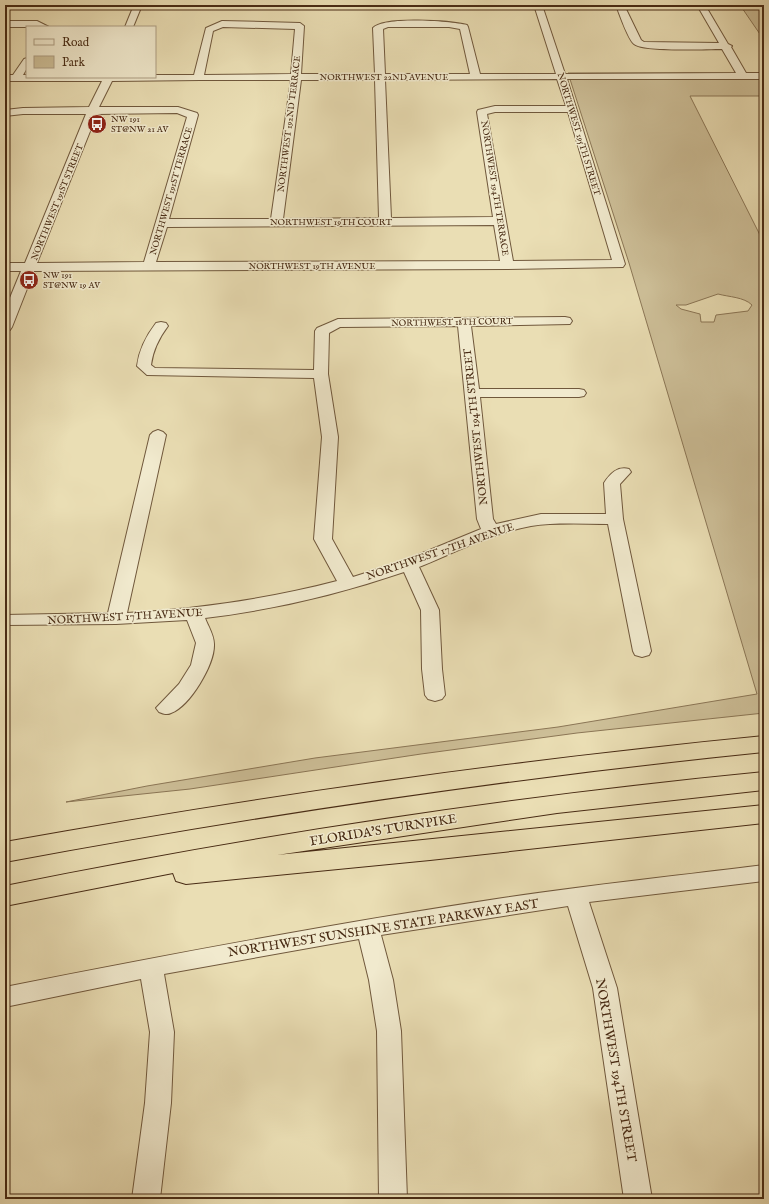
<svg xmlns="http://www.w3.org/2000/svg" width="769" height="1204" viewBox="0 0 769 1204" font-family="'IM FELL English',serif">
	<style>
		.green { fill: #cec099; stroke: #8b7656; fill-rule: evenodd }
		.lines { fill: none; stroke-linecap: round; stroke-linejoin: round }
		.minor-casing { stroke: #70583c; stroke-width: 2 }
		.highway-casing { stroke: #482b14; stroke-width: 2 }
		.minor { fill: #f1eace; fill-rule: evenodd }
		.highway { fill: #eadeb4; fill-rule: evenodd }
		.labels { text-anchor: middle; stroke-width: 3; stroke-linejoin: round; paint-order: stroke }
		.far-street-label { font-size: 9px; fill: #482b14; stroke: #f1eace }
		.far-poi-label { font-size: 9px; fill: #482b14; stroke: #f1eace; text-anchor: start }
		.street-label { font-size: 11px; fill: #482b14; stroke: #f1eace }
		.near-street-label { font-size: 13px; fill: #482b14; stroke: #f1eace }
	</style>
	<rect width="100%" height="100%" fill="#eadeb4"/>
	<filter id="stains"><feTurbulence type="fractalNoise" baseFrequency=".005" numOctaves="4"/><feColorMatrix values="0 0 0 0 .2 0 0 0 0 .09 0 0 0 0 .02 0 0 0 .5 -.17"/></filter>
	<radialGradient id="worn" r=".72"><stop offset=".6" stop-color="#630" stop-opacity="0"/><stop offset="1" stop-color="#630" stop-opacity=".3"/></radialGradient>
	<!-- green -->
	<g class="green">
		<polygon points="740,5 764,5 764,40"/>
		<path d="M568,73H764V96H690L764,243V713L577,733L421,754L190,789L66,802L147,786L315,758L558,727L757,694L629,263ZM718,294C729,297 744,297 752,305L748,311L716,315L714,322H701L700,314L681,309L676,305H686Z"/>
	</g>
	<g class="lines">
		<!-- minor casing -->
		<g class="minor-casing">
			<g id="minor">
				<polygon points="134,5 142,5 133,27 125,27"/>
				<path d="M534,5H542L565,74L736,73L722,49C707,49 643,52 634,44C628,39 619,13 616,5H624L641,40L644,42L719,43L697,5H705L728,44L732,46L731,47L746,73H764V79H567L625,264L623,267L507,269L34,271L12,327L10,330L5,331V310L21,271H5V263H25L86,114H23L5,116V110L23,108L89,107L102,81H5V75H13L24,59L27,58V68L23,75H27V77H155V75H194L206,28L222,21L300,23L304,26L301,74H375L373,28C384,16 451,21 467,25L468,27L480,74H556ZM223,27L295,29L291,74L204,75L213,31ZM388,27H449L460,29L470,74H385L383,29ZM557,79L566,106H495L478,110L477,112L493,217L391,218L385,80ZM200,80H291L271,219H169L198,115L197,113L178,107H99L112,81ZM301,80H375L379,218L283,219ZM495,112H568L612,260L513,261L487,114ZM177,113L187,117L144,262L37,263L97,114ZM494,225L500,261L156,262L167,227Z"/>
				<polygon points="5,21 37,21 49,27 5,27"/>
				<path d="M565,317L570,318L572,321L570,324L471,326L479,389H579L584,390L586,393L584,396L579,397H480L493,519L496,524L541,514H606L604,483C610,474 617,466 629,469L631,472L620,484L623,519L651,651L649,655L642,657L635,655L633,651L608,524C582,524 556,522 531,526C492,533 456,552 419,567L439,610L442,669L445,695L442,699L435,701L428,699L425,695L422,669L421,610L404,572C340,594 272,610 205,618C208,626 214,635 214,644C215,664 190,706 171,713C167,715 164,714 159,712L156,708L179,684L191,665L196,643L187,620L116,624L5,625V615L108,613L150,435L153,432L158,430L163,432L166,435L127,613C198,609 268,599 337,581L314,539L322,437L314,378L147,375L137,366C139,350 146,336 156,323L161,322L166,323L168,326C159,338 153,350 151,365L155,368L314,370L315,331L317,328L338,319ZM458,326L477,519L481,529L403,561L353,577L332,539L338,437L328,374L329,333L340,327Z"/>
				<path d="M764,865V881L589,902L617,988L652,1199H624L593,988L568,906L381,935L393,980L401,1031L407,1199H379L377,1031L369,980L359,939L164,974L174,1032L171,1103L160,1199H132L145,1103L150,1032L141,979L5,1007V987C171,954 336,923 503,898C590,885 677,876 764,865Z"/>
			</g>
		</g>
		<!-- highway casing -->
		<g class="highway-casing">
			<g id="highway">
				<path d="M764,736V752C509,778 257,815 5,862V842C257,797 509,761 764,736Z"/>
				<path d="M764,772V790L557,813L277,855L764,805V823L430,860L186,884L176,881L173,873L5,906V886C256,835 509,797 764,772Z"/>
			</g>
		</g>
		<!-- minor -->
		<use href="#minor" class="minor"/>
		<!-- highway -->
		<use href="#highway" class="highway"/>
	</g>
	<!-- icons -->
	<defs>
		<g id="bus-disc" transform="scale(1)"><circle r="9.5" fill="#8f2418" stroke="#f1eace"/><path d="M-5-6H5V4H4V6H2V4H-2V6H-4V4H-5ZM-3.5-4V0h7V-4ZM-3.5 1.2v1.5H-2V1.2ZM2 1.2v1.5H3.5V1.2Z" fill="#fff"/></g>
	</defs>
	<g fill-rule="evenodd">
		<use href="#bus-disc" x="97" y="124"/>
		<use href="#bus-disc" x="29" y="280"/>
	</g>
	<g class="labels">
		<!-- far-street labels -->
		<g class="far-street-label">
			<text x="384" y="80">NORTHWEST 22ND AVENUE</text>
			<text transform="translate(289 124) rotate(-83)" y="3">NORTHWEST 192ND TERRACE</text>
			<text transform="translate(579 134) rotate(73)" y="3">NORTHWEST 195TH STREET</text>
			<text transform="translate(495 188) rotate(81)" y="3">NORTHWEST 194TH TERRACE</text>
			<text transform="translate(171 191) rotate(-74)" y="3">NORTHWEST 191ST TERRACE</text>
			<text transform="translate(57 202) rotate(-68)" y="3">NORTHWEST 191ST STREET</text>
			<text x="331" y="225">NORTHWEST 19TH COURT</text>
			<text x="312" y="269">NORTHWEST 19TH AVENUE</text>
			<text transform="translate(452 322) rotate(-1)" y="3">NORTHWEST 18TH COURT</text>
		</g>
		<!-- far-poi labels -->
		<g class="far-poi-label">
			<text x="111" y="122">NW 191<tspan x="111" dy="10">ST@NW 21 AV</tspan></text>
			<text x="43" y="278">NW 191<tspan x="43" dy="10">ST@NW 19 AV</tspan></text>
		</g>
		<!-- street labels -->
		<g class="street-label">
			<text transform="translate(475 427) rotate(-96)" y="4">NORTHWEST 194TH STREET</text>
			<text transform="translate(440 551) rotate(-19)" y="4">NORTHWEST 17TH AVENUE</text>
			<text transform="translate(125 616) rotate(-3)" y="4">NORTHWEST 17TH AVENUE</text>
		</g>
		<!-- near-street labels -->
		<g class="near-street-label">
			<text transform="translate(383 829) rotate(-9)" y="5">FLORIDA'S TURNPIKE</text>
			<text transform="translate(383 927) rotate(-9)" y="5">NORTHWEST SUNSHINE STATE PARKWAY EAST</text>
			<text transform="translate(617 1070) rotate(80)" y="5">NORTHWEST 194TH STREET</text>
		</g>
	</g>
	<!-- margin -->
	<rect width="769" height="1204" fill="none" stroke="#eadeb4" stroke-width="20"/>
	<rect x="6" y="6" width="757" height="1192" fill="none" stroke="#482b14" stroke-width="2"/>
	<rect x="10" y="10" width="749" height="1184" fill="none" stroke="#482b14"/>
	<!-- legend -->
	<rect x="26" y="26" width="130" height="52" fill="#f1eace" stroke="#ad9e84"/>
	<rect x="34" y="39" width="20" height="6" fill="#f1eace" stroke="#ad9e84"/>
	<text x="62" y="46" font-size="12" fill="#482b14">Road</text>
	<rect x="34" y="56" width="20" height="12" fill="#cec099" stroke="#ad9e84"/>
	<text x="62" y="66" font-size="12" fill="#482b14">Park</text>
	<rect width="100%" height="100%" filter="url(#stains)"/>
	<rect width="100%" height="100%" fill="url(#worn)"/>
</svg>
